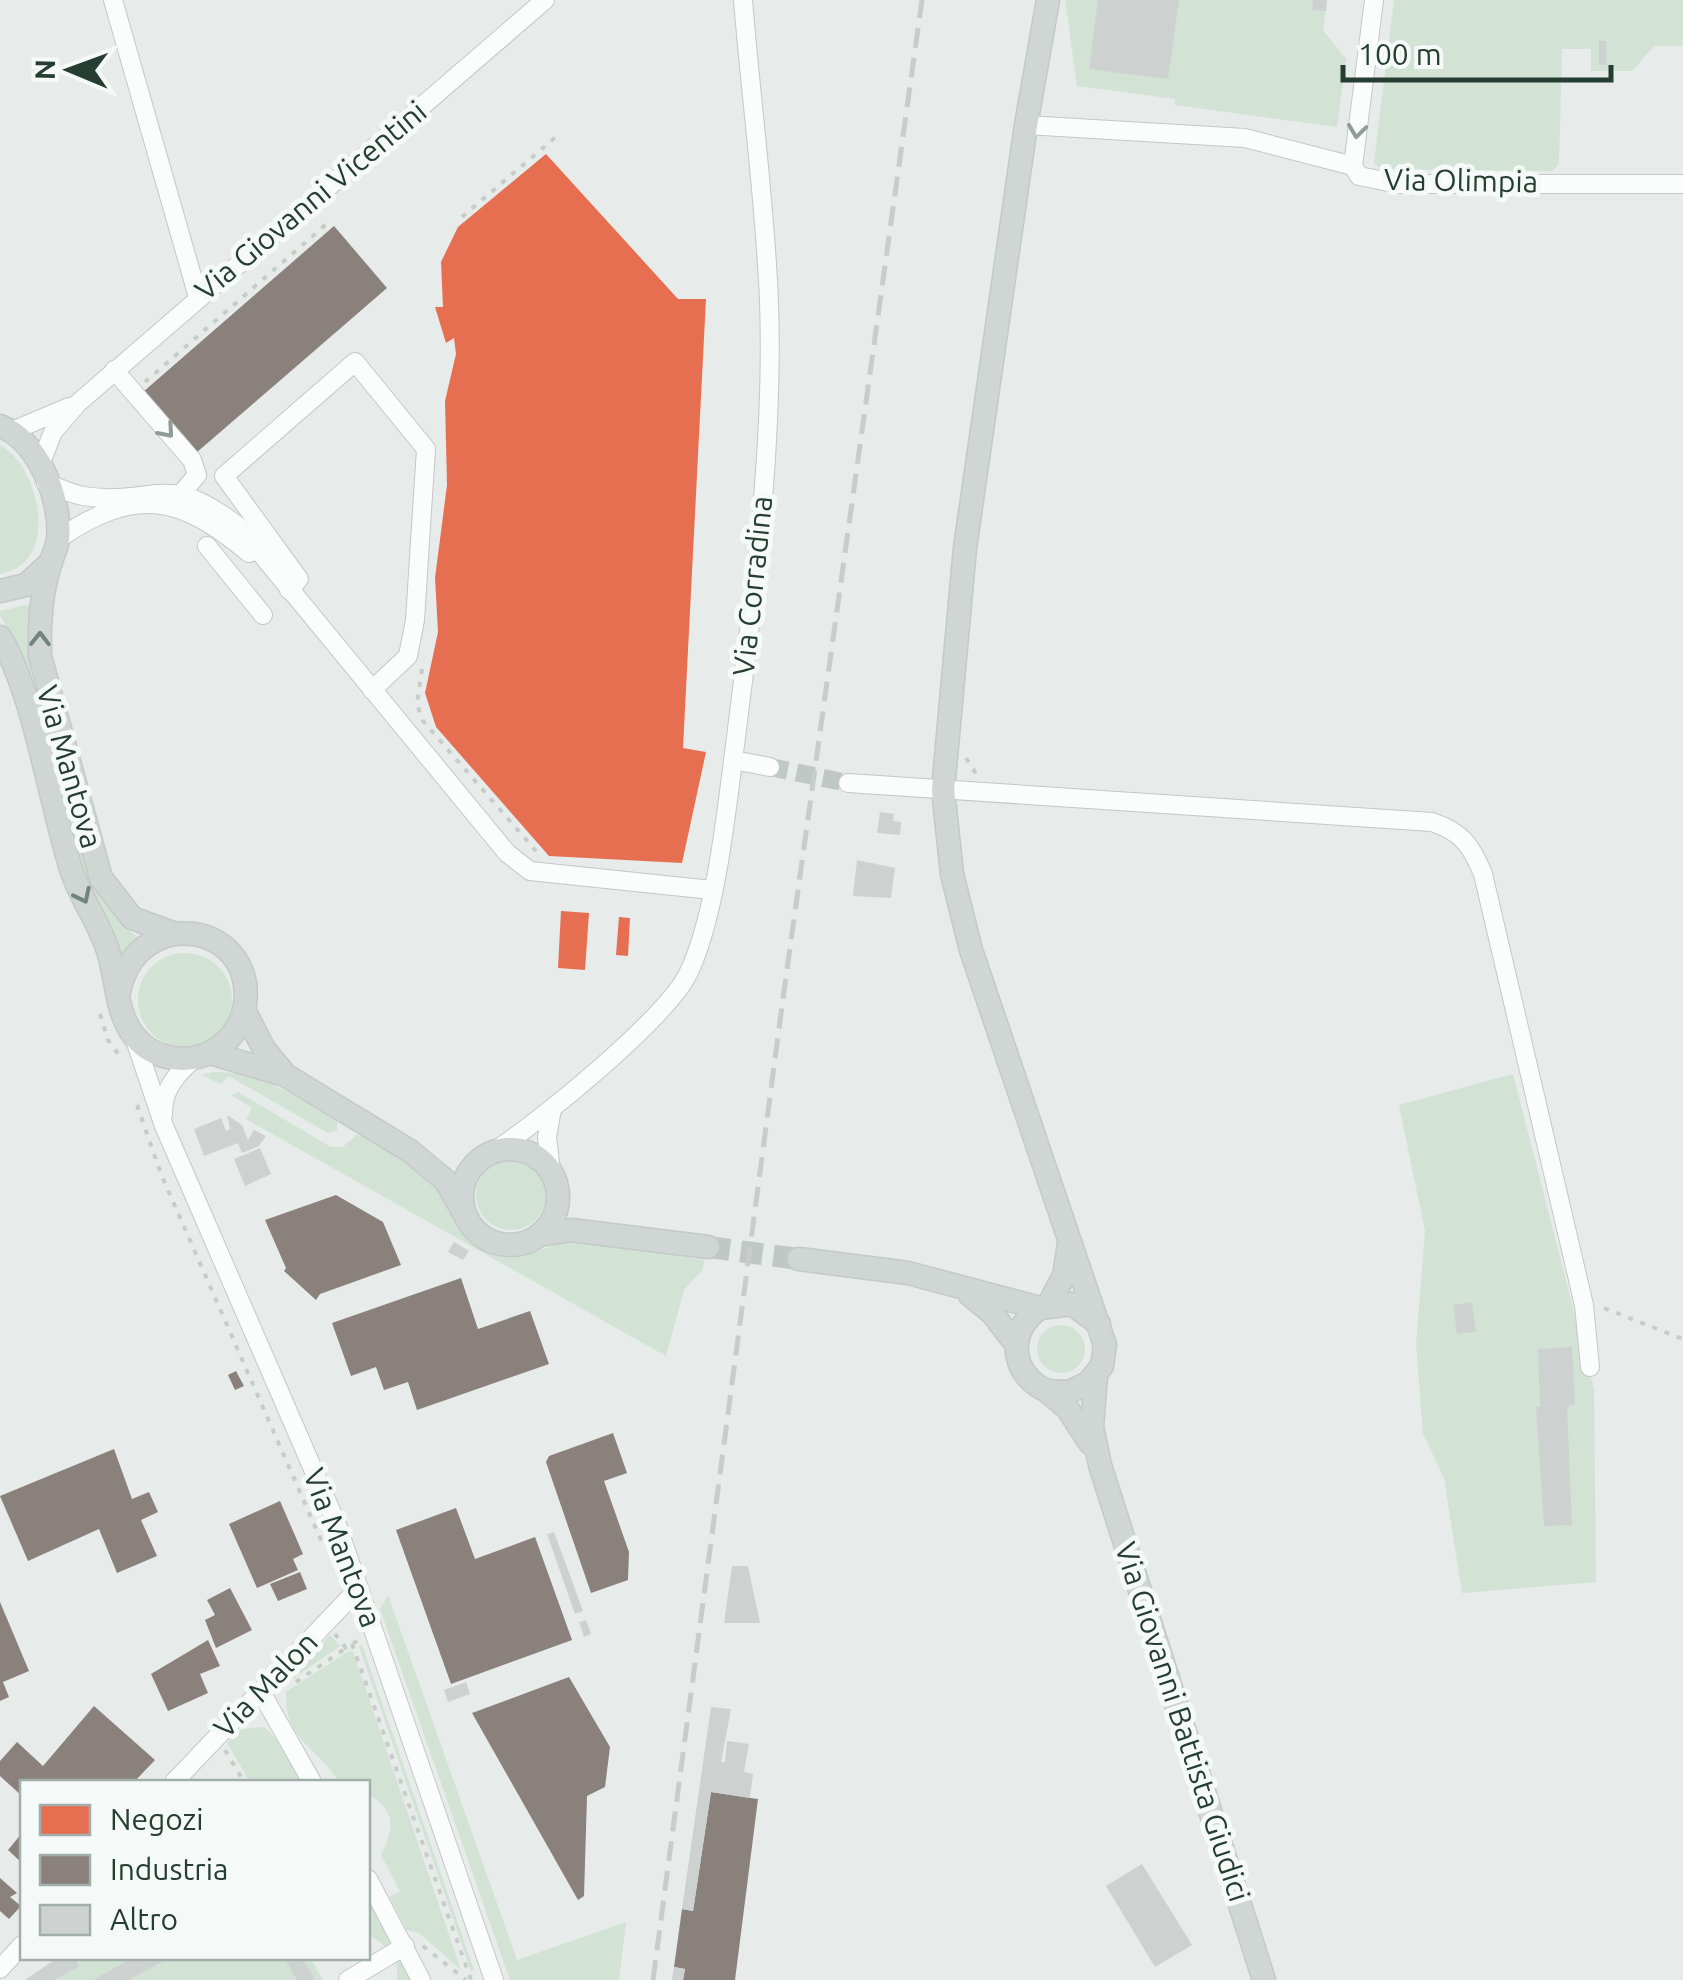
<svg xmlns="http://www.w3.org/2000/svg" width="1683" height="1980" viewBox="0 0 1683 1980" font-family="Ubuntu,sans-serif">
	<style>
		.green { fill: #d2e2d5 }
		.shops { fill: #e76f51 }
		.industry { fill: #8a817c }
		.building { fill: #cdd2d0 }
		.lines { fill: none; stroke-linecap: round; stroke-linejoin: round }
		.minor-tunnel { stroke: #c0c8c5; stroke-width: 18; stroke-dasharray: 18 9; stroke-linecap: butt }
		.major-tunnel { stroke: #c0c8c5; stroke-width: 22; stroke-dasharray: 22 11; stroke-linecap: butt }
		.minor-casing { stroke: #c4c8c6; stroke-width: 20 }
		.major-casing { stroke: #c3cac7; stroke-width: 25 }
		.path { stroke: #c6cdc9; stroke-width: 4; stroke-dasharray: 5 8; stroke-linecap: butt }
		.minor { stroke: #fbfcfc; stroke-width: 18 }
		.major { stroke: #cfd6d3; stroke-width: 22 }
		.rail { stroke: #c8ccca; stroke-width: 5; stroke-dasharray: 20 10; stroke-linecap: butt }
		.oneway { stroke: #909c98 }
		.oneway2 { stroke: #72827c }
		.labels { text-anchor: middle; stroke-width: 10; stroke-linejoin: round; paint-order: stroke }
		.street-label { font-size: 30px; fill: #263d34; stroke: #f5f9f7 }
	</style>
	<rect width="100%" height="100%" fill="#e7ebe9"/>
	<!-- green -->
	<g class="green">
		<polygon points="1065,0 1327,0 1323,30 1346,59 1337,127 1175,105 1175,99 1077,86"/>
		<polygon points="1394,0 1683,0 1683,46 1654,46 1632,71 1591,71 1591,49 1562,49 1559,164 1552,171 1381,169 1374,163"/>
		<path d="M0,445C37,464 64,561 0,574Z"/>
		<path d="M31,604L27,641L31,673C51,741 78,903 140,938L121,958C114,924 93,898 82,865C57,794 41,674 0,616V611Z"/>
		<circle cx="185" cy="1000" r="47"/>
		<path d="M212,1072C261,1070 297,1097 337,1121V1131L328,1133L229,1076L221,1084L202,1075Z"/>
		<polygon points="1513,1074 1594,1390 1596,1582 1462,1593 1444,1478 1423,1434 1416,1344 1425,1231 1399,1105"/>
		<path d="M238,1092L331,1147H343L356,1135L363,1136C384,1149 420,1163 436,1182C461,1211 459,1255 507,1258C531,1259 551,1242 575,1239L704,1260L703,1269L684,1290L666,1356L246,1119L252,1108L231,1095Z"/>
		<circle cx="511" cy="1195" r="35"/>
		<circle cx="1061" cy="1349" r="24"/>
		<polygon points="388,1595 517,1960 626,1922 619,1980 510,1980 380,1609"/>
		<polygon points="330,1635 340,1646 291,1680 290,1679"/>
		<polygon points="362,1645 474,1970 471,1971 359,1646"/>
		<path d="M349,1651L353,1652L461,1970L419,1933L407,1930L390,1897L400,1891L381,1855C394,1830 397,1809 368,1795V1782L336,1778C313,1742 285,1741 286,1692Z"/>
		<polygon points="264,1727 281,1744 304,1782 250,1782 227,1743 242,1729"/>
		<path d="M368,1896L413,1980H397C400,1958 386,1944 368,1935Z"/>
		<polygon points="60,1958 310,1958 323,1980 35,1980"/>
	</g>
	<!-- shops -->
	<g class="shops">
		<polygon points="546,154 678,299 706,299 683,748 706,752 682,863 549,856 436,727 425,693 438,632 435,578 447,485 445,401 456,354 454,338 446,343 435,307 443,307 441,262 458,227"/>
		<polygon points="561,911 589,913 585,970 558,968"/>
		<polygon points="619,917 630,918 628,956 616,955"/>
	</g>
	<!-- industry -->
	<g class="industry">
		<polygon points="334,226 387,288 196,453 143,392"/>
		<polygon points="336,1195 383,1222 401,1265 320,1294 316,1300 284,1271 286,1268 265,1220"/>
		<polygon points="461,1278 478,1329 530,1311 549,1364 417,1410 408,1382 384,1390 376,1367 351,1376 332,1323"/>
		<polygon points="236,1371 244,1386 235,1390 228,1375"/>
		<polygon points="613,1433 627,1473 604,1481 629,1552 628,1580 591,1593 546,1462 549,1456"/>
		<polygon points="114,1449 132,1499 149,1492 158,1512 141,1520 157,1556 117,1573 99,1529 28,1561 0,1496"/>
		<polygon points="280,1501 303,1554 293,1559 298,1570 257,1588 229,1524"/>
		<polygon points="456,1508 475,1559 535,1537 572,1640 451,1684 396,1530"/>
		<polygon points="300,1572 307,1589 278,1601 270,1584"/>
		<polygon points="230,1588 252,1630 216,1648 205,1620 215,1615 207,1600"/>
		<polygon points="0,1602 29,1671 3,1682 9,1697 0,1701"/>
		<polygon points="208,1640 220,1666 200,1674 208,1693 168,1711 151,1674"/>
		<polygon points="569,1677 610,1747 605,1787 587,1796 584,1896 578,1900 472,1713"/>
		<polygon points="94,1706 155,1760 134,1782 22,1782 22,1796 0,1776 0,1761 17,1742 43,1766"/>
		<polygon points="711,1792 758,1799 735,1980 683,1980 685,1969 674,1967 682,1909 693,1911"/>
		<polygon points="22,1833 22,1863 8,1850"/>
		<polygon points="0,1878 17,1893 10,1897 21,1906 9,1919 0,1911"/>
	</g>
	<!-- building -->
	<g class="building">
		<polygon points="1098,0 1179,0 1168,79 1089,69"/>
		<polygon points="1313,0 1327,0 1326,11 1312,10"/>
		<rect x="1599" y="41" width="7" height="24"/>
		<polygon points="880,812 894,814 893,821 901,822 900,835 877,833"/>
		<polygon points="857,860 895,868 891,898 853,896"/>
		<polygon points="227,1115 242,1125 248,1140 254,1130 266,1136 259,1146 242,1153 238,1143 204,1156 194,1129 221,1118 226,1131 230,1129"/>
		<polygon points="260,1148 271,1174 245,1186 234,1159"/>
		<polygon points="454,1242 469,1251 463,1260 448,1252"/>
		<polygon points="1472,1302 1476,1332 1457,1334 1453,1305"/>
		<polygon points="1572,1347 1575,1405 1567,1406 1572,1525 1544,1526 1536,1407 1540,1407 1538,1349"/>
		<polygon points="554,1532 583,1611 575,1614 547,1534"/>
		<polygon points="732,1566 748,1566 760,1623 724,1623"/>
		<polygon points="586,1620 591,1634 584,1637 579,1622"/>
		<polygon points="466,1682 470,1694 448,1702 444,1690"/>
		<polygon points="711,1707 731,1709 721,1762 725,1762 727,1741 749,1744 744,1772 753,1774 750,1798 711,1792 693,1911 682,1909"/>
		<polygon points="1142,1864 1192,1945 1155,1967 1106,1886"/>
		<polygon points="57,1958 75,1958 79,1966 55,1980 25,1980"/>
		<polygon points="132,1958 169,1958 129,1980 93,1980"/>
		<polygon points="284,1958 302,1958 315,1980 297,1980"/>
		<polygon points="674,1967 685,1969 683,1980 672,1980"/>
	</g>
	<g class="lines">
		<!-- minor-tunnel -->
		<polyline class="minor-tunnel" points="770,767 848,783"/>
		<!-- major-tunnel -->
		<polyline class="major-tunnel" points="708,1247 799,1259"/>
		<!-- minor casing -->
		<g class="minor-casing">
			<g id="minor">
				<polyline points="113,0 198,297"/>
				<polyline points="1374,0 1353,166 1359,176 1399,184 1683,184"/>
				<polyline points="1026,125 1245,138 1353,166"/>
				<polyline points="114,370 192,460 197,475 181,494"/>
				<polyline points="12,431 69,407"/>
				<polyline points="40,465 53,432 78,403 545,0"/>
				<path d="M46,483C58,487 71,494 83,496C156,507 164,469 238,526L507,853L530,871L712,890"/>
				<path d="M58,539C136,486 179,495 249,553"/>
				<polyline points="207,546 263,615"/>
				<polyline points="289,590 299,579 224,476 355,362 426,449 415,620 408,656 372,690"/>
				<polyline points="733,760 770,767"/>
				<path d="M848,783L1432,822C1462,832 1471,845 1483,874L1584,1305L1590,1367"/>
				<polyline points="134,1037 164,1126 336,1522 494,1980"/>
				<path d="M163,1115C162,1090 177,1073 195,1058"/>
				<path d="M494,1151C540,1122 665,1019 688,974C717,914 727,805 736,737C754,593 774,447 769,301C765,201 751,100 743,0"/>
				<polyline points="551,1171 547,1137 552,1109"/>
				<polyline points="261,1692 312,1782"/>
				<polyline points="174,1782 359,1588"/>
				<polyline points="368,1879 421,1980"/>
				<polyline points="0,1969 22,1945"/>
				<polyline points="348,1980 405,1946"/>
			</g>
		</g>
		<!-- major casing -->
		<g class="major-casing">
			<g id="major">
				<path d="M1048,0L1026,125L965,548L943,790L952,874L971,950L1105,1345L1102,1366L1088,1383L1069,1392L1047,1391C1010,1374 1006,1331 1040,1308L1072,1304L1099,1324"/>
				<path d="M0,426C38,440 62,500 58,539C57,548 53,554 51,562C41,591 39,626 40,656L101,878L132,918L173,933"/>
				<polyline points="0,591 26,585 51,562"/>
				<path d="M0,637C34,693 50,803 71,869C80,898 99,922 108,951C117,979 116,1015 135,1037C153,1059 186,1065 211,1052C229,1043 242,1025 245,1005C256,922 137,903 119,992"/>
				<polyline points="244,1010 264,1049 283,1072"/>
				<polyline points="210,1053 285,1075 410,1151 446,1181 468,1220"/>
				<circle cx="510" cy="1197" r="48"/>
				<polyline points="539,1235 571,1230 708,1247"/>
				<polyline points="799,1259 908,1273 1040,1308"/>
				<polyline points="970,1295 992,1313 1016,1344"/>
				<polyline points="1049,1304 1064,1276 1069,1244"/>
				<polyline points="1096,1375 1092,1427 1100,1465 1264,1980"/>
				<polyline points="1047,1391 1067,1408 1090,1443"/>
			</g>
		</g>
		<!-- path -->
		<g class="path">
			<polyline points="462,217 557,136"/>
			<polyline points="145,382 330,221"/>
			<polyline points="422,669 417,704 423,721 536,851"/>
			<polyline points="966,758 977,775"/>
			<polyline points="100,1014 108,1040 122,1059"/>
			<polyline points="137,1105 161,1174 324,1547"/>
			<polyline points="1604,1308 1683,1339"/>
			<polyline points="335,1634 346,1648 360,1639"/>
			<polyline points="352,1644 471,1980"/>
			<polyline points="296,1682 346,1648"/>
			<polyline points="225,1750 244,1782"/>
			<polyline points="423,1946 466,1980"/>
		</g>
		<!-- minor -->
		<use href="#minor" class="minor"/>
		<!-- major -->
		<use href="#major" class="major"/>
		<!-- rail -->
		<polyline class="rail" points="653,1980 784,991 922,0"/>
	</g>
	<!-- one-way arrows -->
	<defs><path id="oneway-chevron" d="M-2-3.5L2.5 0L-2 3.5" fill="none" stroke-width="1.6" stroke-linecap="round" stroke-linejoin="round" transform="scale(2.5)"/></defs>
	<g class="oneway">
		<use href="#oneway-chevron" transform="translate(1357 131) rotate(97)"/>
		<use href="#oneway-chevron" transform="translate(167 431) rotate(49)"/>
	</g>
	<g class="oneway2">
		<use href="#oneway-chevron" transform="translate(40 639) rotate(-89)"/>
		<use href="#oneway-chevron" transform="translate(83 896) rotate(64)"/>
	</g>
	<g class="labels">
		<!-- street labels -->
		<g class="street-label">
			<text transform="translate(1461 181) rotate(1)" y="10">Via Olimpia</text>
			<text transform="translate(311 201) rotate(-40)" y="10">Via Giovanni Vicentini</text>
			<text transform="translate(753 586) rotate(-84)" y="10">Via Corradina</text>
			<text transform="translate(69 767) rotate(74)" y="10">Via Mantova</text>
			<text transform="translate(342 1548) rotate(69)" y="10">Via Mantova</text>
			<text transform="translate(266 1685) rotate(-46)" y="10">Via Malon</text>
			<text transform="translate(1182 1722) rotate(72)" y="10">Via Giovanni Battista Giudici</text>
		</g>
	</g>
	<!-- legend -->
	<rect x="20" y="1780" width="350" height="180" fill="#f5f9f7" stroke="#a2aea9" stroke-width="2.5"/>
	<rect x="40" y="1805" width="50" height="30" fill="#e76f51" stroke="#a2aea9" stroke-width="2.5"/>
	<text x="110" y="1830" font-size="30" fill="#263d34">Negozi</text>
	<rect x="40" y="1855" width="50" height="30" fill="#8a817c" stroke="#a2aea9" stroke-width="2.5"/>
	<text x="110" y="1880" font-size="30" fill="#263d34">Industria</text>
	<rect x="40" y="1905" width="50" height="30" fill="#cdd2d0" stroke="#a2aea9" stroke-width="2.5"/>
	<text x="110" y="1930" font-size="30" fill="#263d34">Altro</text>
	<!-- north arrow -->
	<g transform="translate(70 70) rotate(271)" stroke="#f5f9f7" stroke-width="8" paint-order="stroke">
	<path d="M0-8L18 38L0 25L-18 38Z" fill="#263d34"/>
	<text y="-15" font-size="28" font-weight="bold" text-anchor="middle" fill="#263d34">N</text>
	</g>
	<!-- scale -->
	<path d="M1343 65v15h268v-15" fill="none" stroke="#263d34" stroke-width="5"/>
	<text x="1358" y="65" font-size="30" fill="#263d34" stroke="#f5f9f7" stroke-width="8" paint-order="stroke">100 m</text>
</svg>
